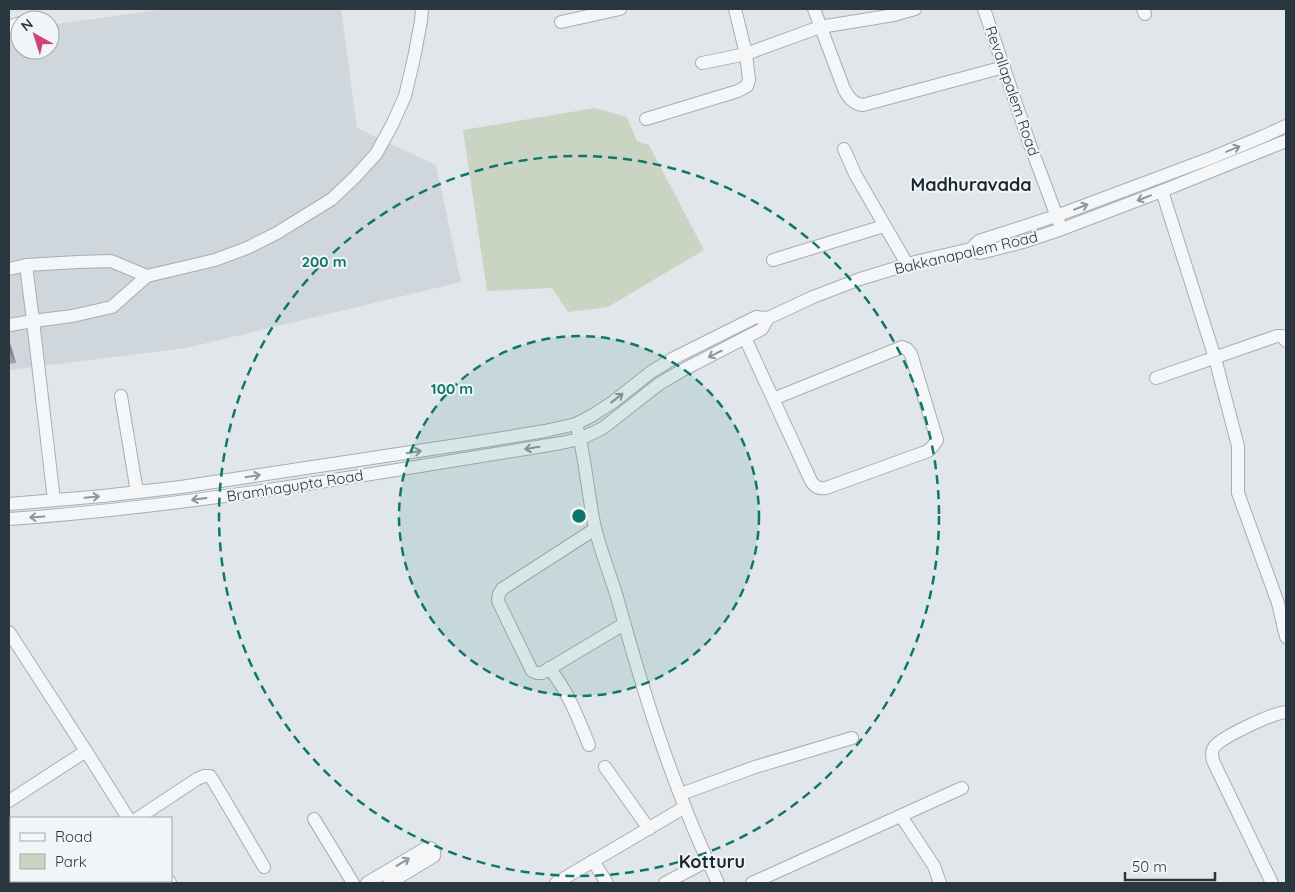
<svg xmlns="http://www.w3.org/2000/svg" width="1295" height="892" viewBox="0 0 1295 892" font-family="Quicksand,sans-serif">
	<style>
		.built { fill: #cfd6dc }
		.green { fill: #cad4c2 }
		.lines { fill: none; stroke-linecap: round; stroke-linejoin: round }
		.minor-casing { stroke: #a6aeb4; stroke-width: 14 }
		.minor { stroke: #f4f6f8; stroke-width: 12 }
		.wall { fill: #9ea5ab }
		.shaded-wall { fill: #81868b }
		.oneway { stroke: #8e969c }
		.ring { fill: none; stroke: #0f766e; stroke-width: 2.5; stroke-dasharray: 9 6 }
		.labels { text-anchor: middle; stroke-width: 4; stroke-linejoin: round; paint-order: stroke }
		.street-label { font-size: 15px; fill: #293741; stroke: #f1f5f7 }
		.quarter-label { font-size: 18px; font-weight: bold; fill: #1b2832; stroke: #f1f5f7 }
		.centre { fill: #0f766e; stroke: #f1f5f7; stroke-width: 2.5 }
		.ring-label { font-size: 15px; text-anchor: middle; font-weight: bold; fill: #0f766e; stroke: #f1f5f7; stroke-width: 4; stroke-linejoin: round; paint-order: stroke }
	</style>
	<rect width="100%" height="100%" fill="#e1e6ea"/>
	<!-- built -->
	<polygon class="built" points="165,9 341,9 357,128 436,165 461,282 186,348 9,370 9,31 20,30 20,50 50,50 50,25"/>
	<!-- green -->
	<polygon class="green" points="595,108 627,117 637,141 649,145 704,250 608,307 568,312 552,288 487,291 463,130"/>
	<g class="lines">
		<!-- minor casing -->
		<g class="minor-casing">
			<g id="minor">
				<path d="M814,9L844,89C849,98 853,104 863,105L1004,67"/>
				<polyline points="984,9 1029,142 1059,222"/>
				<polyline points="1143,9 1145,14"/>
				<polyline points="32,20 38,18"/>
				<polyline points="561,22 620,9"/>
				<polyline points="9,27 20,23"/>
				<polyline points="702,63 746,54 820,27 894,15 915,9"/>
				<polyline points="646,119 738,91 747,86 749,80 746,54 735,9"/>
				<polyline points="844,149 855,174 907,264"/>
				<polyline points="1162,191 1215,358 1234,431 1238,446 1238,493 1278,603 1286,637"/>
				<polyline points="971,249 979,241 1056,216 1211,158 1264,136 1286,126"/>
				<polyline points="773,260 884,226"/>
				<polyline points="9,269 26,265"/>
				<polyline points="147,276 111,261 78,262 26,265 33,321 72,316 112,307 147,276 215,260 247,248 277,233 332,199 355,177 376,154 392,125 405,96 414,58 421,21 422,9"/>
				<polyline points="9,325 33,321 54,500"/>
				<path d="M745,338L811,481C815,487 818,489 826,488L928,451L933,446L937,440L911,354L907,349L902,347L773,399"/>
				<polyline points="1156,378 1277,336 1282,336 1286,341"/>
				<polyline points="121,396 137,492"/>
				<path d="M578,431C586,463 588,496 595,528C601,552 610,574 617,597C644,695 674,792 718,883"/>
				<polyline points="9,504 103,496 181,487 484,441 545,431 576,424 593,415 613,402 651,372 674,358 756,317 768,318 813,297 860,279 919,261 971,249 980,253 1023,242 1062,229 1162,191 1286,141"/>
				<path d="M9,519C194,506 378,473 561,443L580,439L603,428L659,384L681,371L762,329L768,318"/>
				<polyline points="595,529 502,589 499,594 498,601 532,671 537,673 542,673 624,624"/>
				<polyline points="9,632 86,751 128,818"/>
				<path d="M549,668C568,691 578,718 589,745"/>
				<polyline points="605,767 649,829"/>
				<polyline points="681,794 755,767 852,738"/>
				<polyline points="9,801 86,751"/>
				<polyline points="901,816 934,866 940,883"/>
				<polyline points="138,818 197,779 204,776 210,776 214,782 264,867"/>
				<polyline points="314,819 353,883"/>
				<polyline points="593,861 607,883"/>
				<polyline points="169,881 170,883"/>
				<polyline points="34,883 38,881"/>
				<path d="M367,883L426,848C432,847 435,850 434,856L389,883"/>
				<polyline points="556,883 685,807"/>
				<polyline points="665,883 707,861"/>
				<polyline points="752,883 962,788"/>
				<path d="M1272,883L1213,761C1212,755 1211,751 1215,746C1224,736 1273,713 1286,712"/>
			</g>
		</g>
		<!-- minor -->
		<use href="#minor" class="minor"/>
	</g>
	<!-- wall -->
	<polygon class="wall" points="9,341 10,343 16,363 9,364"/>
	<!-- shaded-wall -->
	<polygon class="shaded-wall" points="9,341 10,343 16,363 9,352"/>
	<!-- one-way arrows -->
	<defs><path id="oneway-shaft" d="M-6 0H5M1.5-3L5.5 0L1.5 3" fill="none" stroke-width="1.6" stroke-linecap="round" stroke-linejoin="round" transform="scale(1.25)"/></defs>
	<g class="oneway">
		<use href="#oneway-shaft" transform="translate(1233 149) rotate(-22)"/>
		<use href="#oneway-shaft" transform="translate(1144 198) rotate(159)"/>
		<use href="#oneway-shaft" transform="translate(1081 207) rotate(-21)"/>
		<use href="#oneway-shaft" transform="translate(715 354) rotate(153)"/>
		<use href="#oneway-shaft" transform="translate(617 398) rotate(-38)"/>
		<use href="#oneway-shaft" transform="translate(532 448) rotate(171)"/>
		<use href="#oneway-shaft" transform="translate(414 452) rotate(-9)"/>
		<use href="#oneway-shaft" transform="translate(253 476) rotate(-9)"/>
		<use href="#oneway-shaft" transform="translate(92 497) rotate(-5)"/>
		<use href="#oneway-shaft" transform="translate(199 499) rotate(173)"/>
		<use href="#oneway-shaft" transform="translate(37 517) rotate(176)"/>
		<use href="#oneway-shaft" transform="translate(403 862) rotate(-31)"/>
	</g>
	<!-- distance rings -->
	<circle cx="579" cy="516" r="180" fill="#0f766e" fill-opacity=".12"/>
	<g class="ring">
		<circle cx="579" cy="516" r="180"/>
		<circle cx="579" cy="516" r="360"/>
	</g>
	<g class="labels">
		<!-- street labels -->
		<g class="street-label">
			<text transform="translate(1012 91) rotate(71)" y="5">Revallapalem Road</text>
			<text transform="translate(966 253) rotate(-13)" y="5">Bakkanapalem Road</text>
			<text transform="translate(295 486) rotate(-9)" y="5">Bramhagupta Road</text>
		</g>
		<!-- quarter labels -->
		<g class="quarter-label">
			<text x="971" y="191">Madhuravada</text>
			<text x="712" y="868">Kotturu</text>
		</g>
	</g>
	<circle cx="579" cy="516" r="8" class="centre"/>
	<g class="ring-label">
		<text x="324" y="267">200 m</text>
		<text x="452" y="394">100 m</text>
	</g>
	<!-- border -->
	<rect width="1295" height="892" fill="none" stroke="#293741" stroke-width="20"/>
	<!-- legend -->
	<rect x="10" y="817" width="162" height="65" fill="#f1f5f7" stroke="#a1a9ae"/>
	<rect x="20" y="833" width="25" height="8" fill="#f4f6f8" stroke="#a1a9ae"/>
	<text x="55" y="842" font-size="15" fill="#293741">Road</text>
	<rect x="20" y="854" width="25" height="15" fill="#cad4c2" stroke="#a1a9ae"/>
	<text x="55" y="867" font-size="15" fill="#293741">Park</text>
	<!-- north arrow -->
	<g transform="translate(35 35) rotate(321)"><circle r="24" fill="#f1f5f7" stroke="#a1a9ae"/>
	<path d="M0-4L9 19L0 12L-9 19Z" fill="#ce4675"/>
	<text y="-8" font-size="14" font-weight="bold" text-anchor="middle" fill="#293741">N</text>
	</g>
	<!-- scale -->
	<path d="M1125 872v8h90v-8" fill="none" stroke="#293741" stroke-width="2.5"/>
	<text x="1132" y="872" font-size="15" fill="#293741" stroke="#f1f5f7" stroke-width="4" paint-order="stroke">50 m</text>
</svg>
